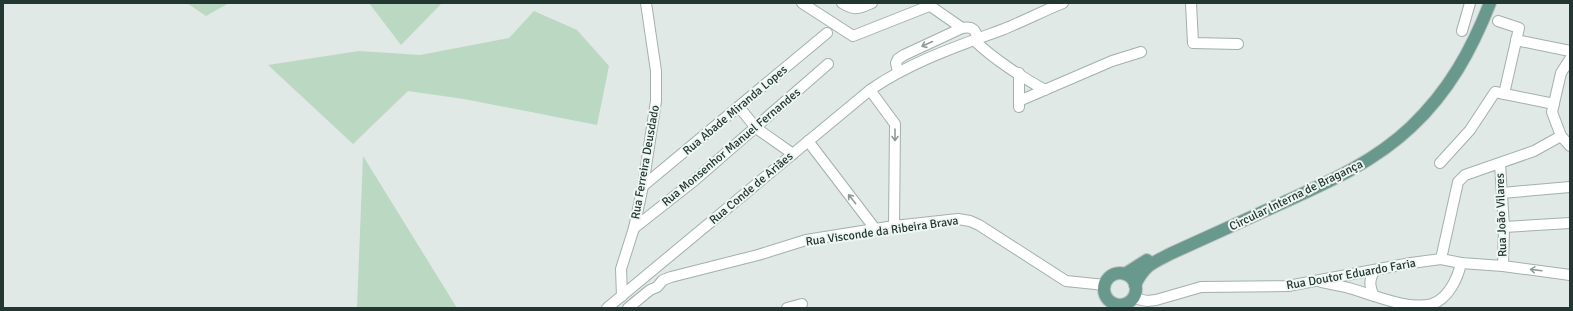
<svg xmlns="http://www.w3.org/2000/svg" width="1573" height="311" viewBox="0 0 1573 311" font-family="Signika,sans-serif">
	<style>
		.green { fill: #bbd8c3 }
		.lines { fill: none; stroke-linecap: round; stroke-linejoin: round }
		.minor-casing { stroke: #a3b0ab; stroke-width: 12 }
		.major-casing { stroke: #bdc3c1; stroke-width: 14 }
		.minor { stroke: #fff; stroke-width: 10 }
		.major { stroke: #69998d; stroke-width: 12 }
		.oneway { stroke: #909b98 }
		.labels { text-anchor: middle; stroke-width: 4; stroke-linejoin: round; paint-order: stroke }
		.street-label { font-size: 12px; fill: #223731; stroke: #eff6f3 }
	</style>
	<rect width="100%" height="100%" fill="#e0e9e5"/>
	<!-- green -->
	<g class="green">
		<polygon points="187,3 229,3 206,16"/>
		<polygon points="369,3 442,3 401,45"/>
		<polygon points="534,11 577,30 609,66 597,125 464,99 408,91 353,144 268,65 359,51 420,55 509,38"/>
		<polygon points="363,156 457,308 357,308"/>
	</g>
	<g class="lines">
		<!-- minor casing -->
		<g class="minor-casing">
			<g id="minor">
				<polyline points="802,3 853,36 929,6"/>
				<path d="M842,3C855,11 858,9 872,3"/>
				<polyline points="926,3 962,28"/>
				<polyline points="1191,3 1193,43 1238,44"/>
				<polyline points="1498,21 1519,28 1504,94"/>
				<polyline points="1462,31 1470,3"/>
				<path d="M974,40C992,58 1023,78 1045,90"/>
				<polyline points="1516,40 1570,51"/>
				<polyline points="1570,59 1561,73 1552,112 1561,136 1570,146"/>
				<path d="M898,72L896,63L898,59L904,55L962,28C972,26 975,29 978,38"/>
				<polyline points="1019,73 1019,107"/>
				<polyline points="870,90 895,124 894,226"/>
				<polyline points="1019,101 1112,61 1141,52"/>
				<polyline points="739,107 756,128 793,154"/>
				<polyline points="808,141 876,230"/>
				<polyline points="1440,163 1470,130 1495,92 1554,104"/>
				<polyline points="1500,164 1504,227 1503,266"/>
				<polyline points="643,186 827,33"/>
				<polyline points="1502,193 1570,187"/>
				<polyline points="1504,227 1570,223"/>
				<polyline points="634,228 695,180 828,64"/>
				<polyline points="1441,259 1458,182 1465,175 1534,151 1561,136"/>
				<path d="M1321,282C1329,284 1338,285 1345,287C1370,293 1407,311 1432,304C1448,299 1458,278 1461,263"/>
				<polyline points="622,296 621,269 634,228 643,186 656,101 656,71 646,3"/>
				<path d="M1374,296C1369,286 1369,279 1375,270"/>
				<polyline points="1133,298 1147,301 1156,300 1201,287 1288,286 1411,263 1441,259 1461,263 1503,266 1570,275"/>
				<path d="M607,308L870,90C910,62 958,46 1004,29C1024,21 1043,11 1063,3"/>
				<polyline points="628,308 650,290 657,287 663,280 671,277 758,255 806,240 894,226 958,219 970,221 979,225 1066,281 1105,285"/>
				<polyline points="787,308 802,304"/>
			</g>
		</g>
		<!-- major casing -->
		<g class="major-casing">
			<g id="major">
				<circle cx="1120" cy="289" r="16"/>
				<polyline points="1125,274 1147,260"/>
				<path d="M1135,285C1145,264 1153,263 1172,253C1208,237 1244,220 1280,204C1326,183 1373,163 1411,127C1449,91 1471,51 1490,3"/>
			</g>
		</g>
		<!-- minor -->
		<use href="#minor" class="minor"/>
		<!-- major -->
		<use href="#major" class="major"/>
	</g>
	<!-- one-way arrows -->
	<defs><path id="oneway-shaft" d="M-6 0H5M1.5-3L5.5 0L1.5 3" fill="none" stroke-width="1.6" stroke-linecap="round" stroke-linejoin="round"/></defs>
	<g class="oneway">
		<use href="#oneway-shaft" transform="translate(927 44) rotate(156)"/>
		<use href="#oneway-shaft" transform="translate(895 135) rotate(90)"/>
		<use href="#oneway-shaft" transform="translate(852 199) rotate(-128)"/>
		<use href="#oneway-shaft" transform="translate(1536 270) rotate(-173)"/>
	</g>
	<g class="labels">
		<!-- street labels -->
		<g class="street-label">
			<text transform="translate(735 110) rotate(-40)" y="4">Rua Abade Miranda Lopes</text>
			<text transform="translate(731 147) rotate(-40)" y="4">Rua Monsenhor Manuel Fernandes</text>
			<text transform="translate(645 162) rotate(-80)" y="4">Rua Ferreira Deusdado</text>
			<text transform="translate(751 188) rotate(-40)" y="4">Rua Conde de Ariães</text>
			<text transform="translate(1296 195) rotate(-26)" y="4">Circular Interna de Bragança</text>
			<text transform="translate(1501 215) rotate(-92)" y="4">Rua João Vilares</text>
			<text transform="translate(882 231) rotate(-8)" y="4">Rua Visconde da Ribeira Brava</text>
			<text transform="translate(1351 274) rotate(-10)" y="4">Rua Doutor Eduardo Faria</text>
		</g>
	</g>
	<!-- border -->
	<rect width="1573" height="311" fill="none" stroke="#223731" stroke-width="8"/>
</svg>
